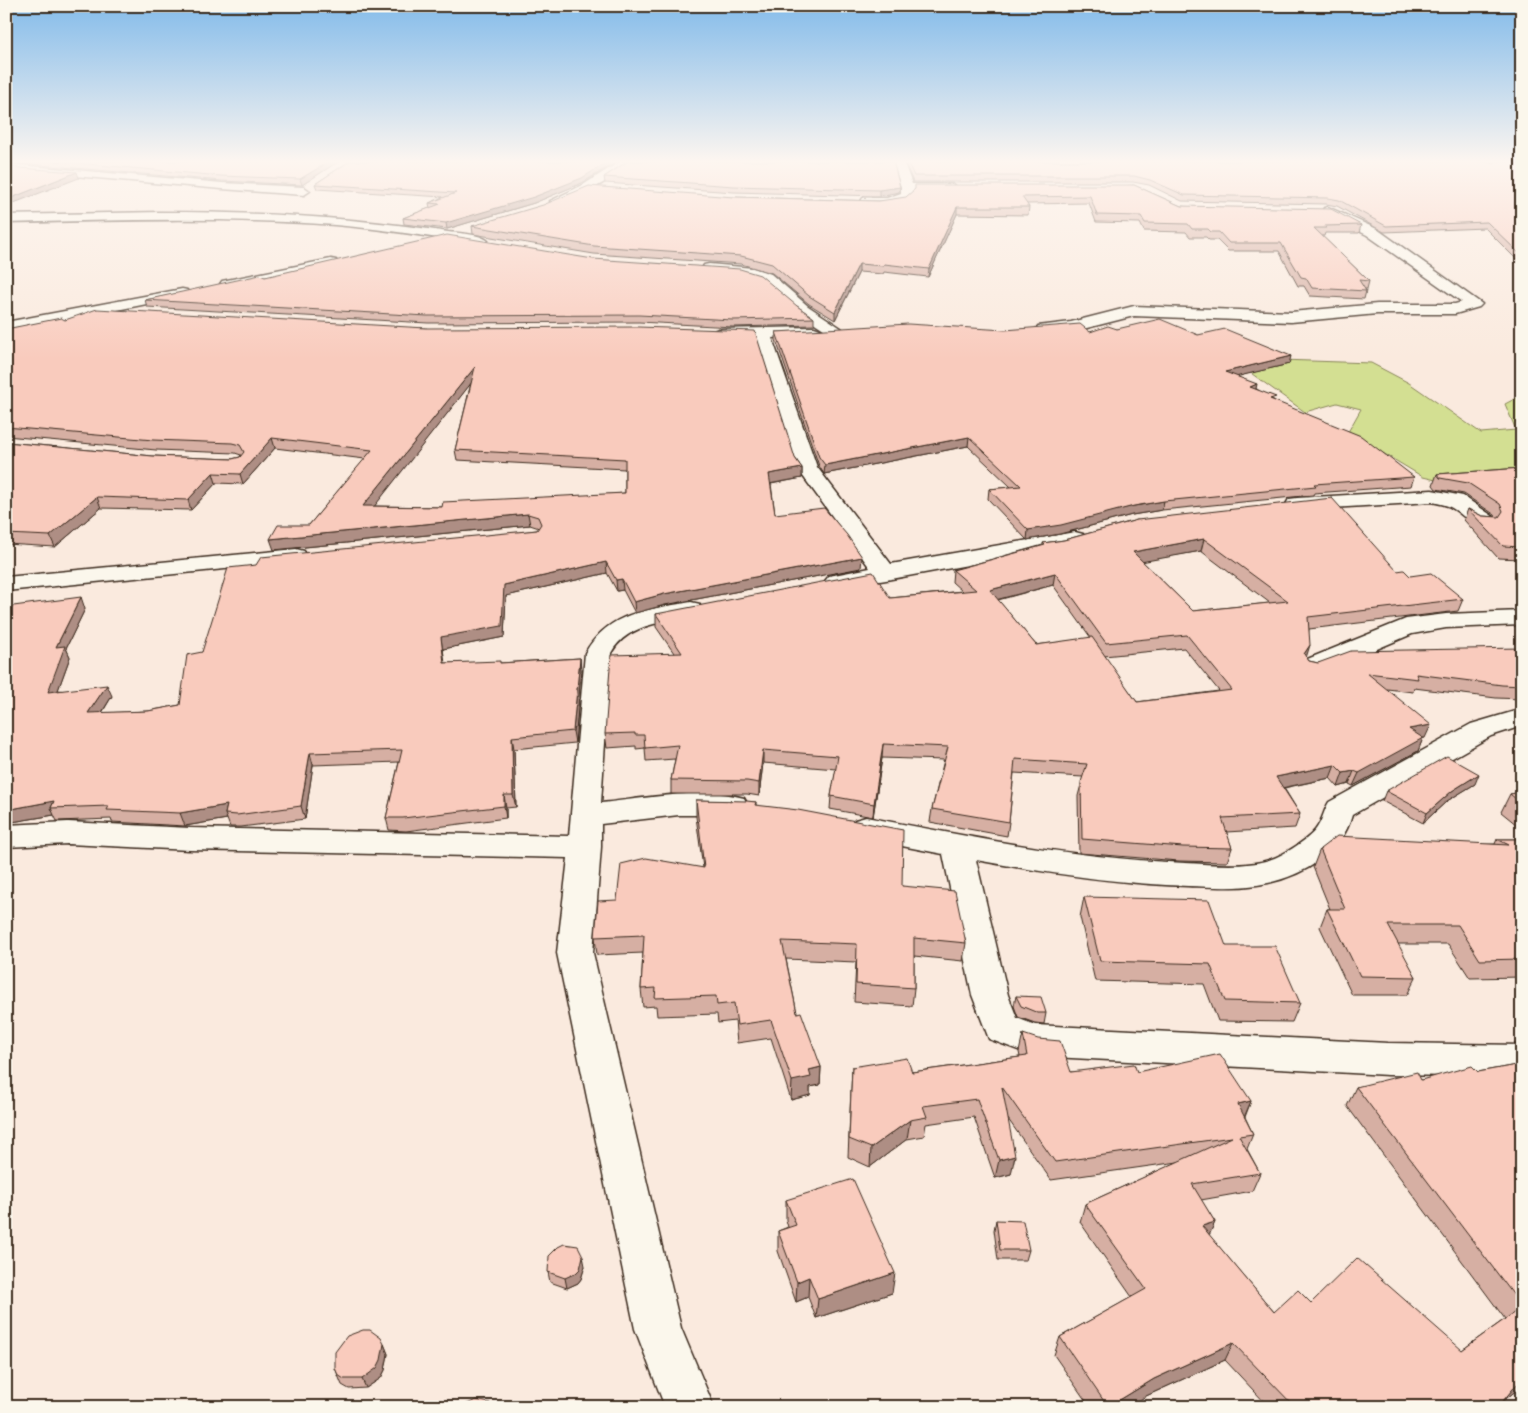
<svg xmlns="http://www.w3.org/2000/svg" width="1528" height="1413" viewBox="0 0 1528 1413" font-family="'Playpen Sans',sans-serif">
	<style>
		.green { fill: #d3df92; stroke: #878458 }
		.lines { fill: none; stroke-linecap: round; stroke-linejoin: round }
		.minor-casing { stroke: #3b2a1e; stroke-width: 3 }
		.minor { fill: #fbf7ec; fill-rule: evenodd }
		.wall { fill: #d6afa3; stroke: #3b2a1e; fill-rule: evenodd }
		.shaded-wall { fill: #ae8e84; stroke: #3b2a1e }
		.building { fill: #f9cbbd; stroke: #3b2a1e; fill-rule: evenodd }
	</style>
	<rect width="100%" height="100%" fill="#faeade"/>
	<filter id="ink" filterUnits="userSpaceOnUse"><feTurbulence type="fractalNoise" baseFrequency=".02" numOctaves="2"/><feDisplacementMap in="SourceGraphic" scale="10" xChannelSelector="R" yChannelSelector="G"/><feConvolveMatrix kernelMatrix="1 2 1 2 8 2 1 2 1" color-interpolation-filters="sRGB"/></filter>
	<g filter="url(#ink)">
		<!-- green -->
		<polygon class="green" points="1250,359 1371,363 1409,383 1481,433 1516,430 1505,404 1522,395 1522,480 1453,484 1423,477 1348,432 1361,409 1337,403 1305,412 1241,366"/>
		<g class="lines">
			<!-- minor casing -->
			<g class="minor-casing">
				<g id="minor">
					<path d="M621,161H634C625,172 565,207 552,204L550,201L583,185Z"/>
					<polygon points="893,161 903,161 912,184 952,184 958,187 952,190 913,190 911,198 887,205 863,204 861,201 863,198 887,198 901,193 901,187"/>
					<polygon points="6,164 222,183 304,187 310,191 304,195 222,189 6,170"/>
					<polygon points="1328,207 1377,229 1482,304 1479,307 1455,314 1377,314 1291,322 1134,316 1071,332 1044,334 1038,332 1036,329 1038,326 1071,322 1134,306 1291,312 1377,304 1455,304 1462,302 1367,235 1324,214 1322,211 1324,208"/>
					<path d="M160,212C257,212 352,217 448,232C457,233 482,234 488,241L481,245C433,237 384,229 335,225C226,217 116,220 6,223V215Z"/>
					<polygon points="331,259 336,260 338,263 336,266 227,288 222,287 220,284 222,281 227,280"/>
					<polygon points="709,264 753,268 771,274 808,306 844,330 842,333 830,333 798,312 761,280 751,276 704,271 702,268 704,265"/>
					<polygon points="182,289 187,290 189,293 187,296 6,332 6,322"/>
					<polygon points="814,327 820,329 822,332 820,335 772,338 817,467 891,564 1075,532 1083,534 1086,539 1083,544 886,580 837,588 829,586 825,581 829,576 870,568 797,468 756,338 719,339 713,337 711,334 713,331 719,329"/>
					<path d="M1432,490L1463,496L1494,517L1497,522L1494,527C1474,532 1464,513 1448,506C1443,504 1437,503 1432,502L1297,510L1289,509L1286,504L1289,499L1297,498Z"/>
					<polygon points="296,549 304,551 307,556 304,561 6,591 6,577"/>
					<path d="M691,602L700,604L703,609L700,614C669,622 628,622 611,653L601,803C641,799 706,787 744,798L748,805L744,812L733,815H679L601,824V847L593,953L681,1328L714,1407H665L635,1329L557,953L568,858L190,850L68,844L6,847V825L68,822L190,828L569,836L585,653C609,611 647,610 691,602Z"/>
					<polygon points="1522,611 1522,625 1446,628 1412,634 1323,672 1314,674 1305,672 1301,666 1305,660 1406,619 1446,614"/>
					<path d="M1522,709V726L1491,736L1352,815C1342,853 1304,875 1268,883C1242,889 1214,887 1188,886C1117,884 1046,873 976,860L1008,995L1017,1018L1035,1025L1388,1043L1522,1045V1077L1388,1075L1034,1056L989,1039L972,995L943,854L866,839L855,836L850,828L855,820L866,817C972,837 1077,859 1185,863C1212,864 1243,868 1269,860C1282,856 1312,838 1318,826C1323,818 1324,810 1329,802L1471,724Z"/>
				</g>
			</g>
			<!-- minor -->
			<use href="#minor" class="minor"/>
		</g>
		<!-- wall -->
		<g class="wall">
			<polygon points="6,161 339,161 302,185 222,181 6,162"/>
			<polygon points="350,161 618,161 582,183 534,203 447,229 404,224 403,218 430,208 429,203 443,197 317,189 315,184"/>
			<polygon points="628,161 899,192 879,196 734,192 605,183 604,177"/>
			<polygon points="904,161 1483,161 1494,163 1494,161 1522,161 1522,265 1485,228 1384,232 1337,206 1326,204 1182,201 1149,185 1133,182 913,182"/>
			<polygon points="1134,185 1181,206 1361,225 1359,233 1325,233 1324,236 1322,236 1369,281 1367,289 1365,289 1366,291 1364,299 1310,296 1304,286 1298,286 1279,251 1228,251 1217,240 1209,240 1206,237 1190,237 1186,232 1144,231 1140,223 1096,222 1089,203 1026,204 1029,207 1028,215 957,214 928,277 884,272 883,274 859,272 835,320 809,304 772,273 741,264 594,254 473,234 472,226 734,197 879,201"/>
			<polygon points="265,277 797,306 814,318 814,325 733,327 639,322 428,323 147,307 145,300"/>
			<path d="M65,320L426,328L795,458L802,468V478L771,484L775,514L861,568L665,605L635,613L623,590L617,591L607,573L506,596L504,637L443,649L445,663H500L580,658L581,670L575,743L514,749L516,807L506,808V818L406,831L389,830L386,818L399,762L313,765L305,819L241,827H230L227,819L185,826L112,822L111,819L57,821L54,815L6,823V607L85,609L66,648L70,657L58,690L112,696L102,713L148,711L180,705L202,652L256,565L537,530L539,528L530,525L274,550L309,525L365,459L275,448L243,484L216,483L191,510L101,508L55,547L6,544V442L153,456L232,459L240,457L241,455L235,453L156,450L6,436V329ZM471,383L455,450L457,460L625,469V493L442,507L374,506Z"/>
			<polygon points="1117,329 1198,335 1289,364 1237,376 1275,401 1414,477 1411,486 1314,493 1313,495 1162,510 1132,515 1060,534 1027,540 988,499 989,489 1011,487 968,446 824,474 819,466 776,340 776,332 1005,330 1090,332"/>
			<polygon points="1522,468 1522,559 1498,558 1464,520 1468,509 1482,516 1496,517 1495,515 1464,494 1436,489 1433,485 1437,474"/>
			<path d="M1137,520L1397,571L1410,576L1463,599L1458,611L1309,629L1306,657L1309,661L1318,663L1522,649V699L1496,698L1414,688L1413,692L1387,689L1425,738H1423L1418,751L1353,786L1349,784L1338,787L1330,778L1284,788L1300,814L1295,828L1226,832L1232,848L1227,862L1179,861L1079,853L1078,796L1083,777L1014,773L1009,822L1007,836L930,822L932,809L944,760L882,758L873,817L830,809L831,796L836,769L763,763L759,796L747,794H671V780L675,759L646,761L645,748L636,749V746L607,748L605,734L674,653L656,627V614L890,598L962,591L952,582L953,570L1043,545V543L1064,540ZM1201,551L1270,603L1193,611L1142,561ZM1053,585L1091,638L1036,645L998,600ZM1184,648L1219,691L1137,702L1104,656Z"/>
			<polygon points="1475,784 1447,801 1423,823 1382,801 1386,791"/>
			<polygon points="1522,792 1522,829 1501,812 1510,794"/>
			<polygon points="696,800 756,802 756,805 902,886 966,943 963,961 914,956 914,988 912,1006 854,1002 856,962 786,959 797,1013 821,1067 820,1085 810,1087 810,1095 791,1100 771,1038 737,1043 735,1021 718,1023 717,1014 657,1016 656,1006 643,1007 641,989 643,953 597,955 595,937 703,868 696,817"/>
			<polygon points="1497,839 1522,839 1522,977 1470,978 1448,944 1397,944 1416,977 1407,995 1352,995 1320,927 1327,909 1330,909 1313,867 1320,849 1495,844"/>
			<polygon points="1084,897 1226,946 1300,1003 1292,1022 1218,1021 1204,984 1095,981 1080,917"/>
			<polygon points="1016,996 1046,1013 1044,1024 1035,1023 1018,1017 1014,1006"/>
			<polygon points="1023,1034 1071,1072 1137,1072 1251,1101 1245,1117 1253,1134 1247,1149 1260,1173 1252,1191 1201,1200 1215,1222 1209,1235 1274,1312 1311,1303 1462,1350 1505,1319 1347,1106 1356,1087 1421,1080 1478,1072 1522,1064 1522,1386 1503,1401 1498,1407 1269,1407 1225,1360 1146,1396 1129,1407 1090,1407 1054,1355 1060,1337 1132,1297 1080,1222 1085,1204 1178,1162 1051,1180 1008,1119 1011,1174 995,1178 974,1117 926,1124 924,1136 907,1139 870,1167 848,1157 852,1067 912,1072 1020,1057 1019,1052"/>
			<polygon points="786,1200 892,1293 816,1318 808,1297 796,1302 778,1251 778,1231 788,1227 786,1220"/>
			<polygon points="996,1220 1029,1250 1026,1260 998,1260 994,1230"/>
			<polygon points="585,1266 581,1279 578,1283 567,1288 550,1282 548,1272"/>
			<polygon points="384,1344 388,1354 385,1370 381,1378 366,1388 349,1389 342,1385 335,1368"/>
		</g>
		<!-- shaded-wall -->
		<g class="shaded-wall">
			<polygon points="330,161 339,161 302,185 300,179"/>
			<polygon points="609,161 618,161 582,183 534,203 447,229 446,223"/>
			<polygon points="77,172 79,178 6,206 6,200"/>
			<polygon points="900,187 899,192 879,196 879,190"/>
			<polygon points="957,207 957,214 928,277 929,269"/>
			<polygon points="859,264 859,272 835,320 835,312"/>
			<polygon points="1291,356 1289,364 1223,380 1225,372"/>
			<polygon points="475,367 476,377 366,517 363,506"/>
			<polygon points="1257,384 1255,393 1250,387"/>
			<polygon points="969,437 968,446 824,474 825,465"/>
			<polygon points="272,438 275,448 243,484 240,474"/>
			<polygon points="802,468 802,478 769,484 769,474"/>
			<polygon points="213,473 216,483 191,510 188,500"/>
			<polygon points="97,497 101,508 55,547 50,536"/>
			<polygon points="1164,501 1162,510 1132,515 1060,534 1027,540 1028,530 1134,506"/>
			<polygon points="528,514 530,525 274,550 270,539"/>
			<polygon points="1204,539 1201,551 1130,564 1133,552"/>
			<polygon points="862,557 861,568 665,605 635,613 634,602 664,594"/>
			<polygon points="606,562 607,573 506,596 504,637 443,649 446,675 444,663 441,637 504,585"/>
			<polygon points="1055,573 1053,585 988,602 990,590"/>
			<polygon points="622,579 623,590 617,591 616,580"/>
			<polygon points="81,597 85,609 66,648 70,657 53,704 48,692 56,647"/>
			<polygon points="1310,645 1306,658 1304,654"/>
			<polygon points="580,658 581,670 575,743 573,731"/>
			<polygon points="107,685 112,696 94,725 88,713"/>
			<polygon points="1431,725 1425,738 1423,738 1418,751 1353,786 1359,773 1409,729"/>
			<polygon points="512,737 514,749 516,807 513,795"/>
			<polygon points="883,744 882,758 873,817 874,804"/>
			<polygon points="763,750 763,763 759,796 759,783"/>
			<polygon points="310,753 313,765 305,819 301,806"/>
			<polygon points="1335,765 1330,778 1272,790 1276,777"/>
			<polygon points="1354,771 1349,784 1338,787 1343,773"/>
			<polygon points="1479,774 1475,784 1447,801 1423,823 1427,813 1452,791"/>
			<polygon points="504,795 506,808 506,818 504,806"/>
			<polygon points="54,801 51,808 54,815 6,823 6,810"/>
			<polygon points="227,805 225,814 227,819 185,826 180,813"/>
			<polygon points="821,1067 820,1085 810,1087 810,1095 791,1100 792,1081 809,1070"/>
			<polygon points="1251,1101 1243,1120 1238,1104"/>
			<polygon points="910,1120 907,1139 870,1167 871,1148"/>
			<polygon points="1015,1156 1011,1174 995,1178 999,1160"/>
			<polygon points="1215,1222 1207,1240 1202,1226"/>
			<polygon points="583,1256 585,1266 581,1279 578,1283 567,1288 565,1278"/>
			<polygon points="895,1273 892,1293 816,1318 818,1299"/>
			<polygon points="809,1277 808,1297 796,1302 797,1282"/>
			<polygon points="1233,1343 1225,1360 1146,1396 1129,1407 1108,1407 1154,1379"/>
			<polygon points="384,1344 388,1354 385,1370 381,1378 366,1388 362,1379"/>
			<polygon points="1522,1380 1522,1386 1503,1401 1517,1384"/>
		</g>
		<!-- building -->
		<g class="building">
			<polygon points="54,161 330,161 300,179 221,176"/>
			<polygon points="350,161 609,161 582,178 534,197 446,223 403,218 440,204 429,203 456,193 315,184"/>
			<polygon points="628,161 893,161 900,187 879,190 734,186 604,177"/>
			<polygon points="907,161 1483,161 1495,164 1495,161 1522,161 1522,256 1487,222 1386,226 1339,200 1328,198 1184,195 1150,180 1134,176 914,176"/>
			<polygon points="6,167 77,172 6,200"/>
			<polygon points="915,185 1134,185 1181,206 1331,209 1361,225 1325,226 1326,228 1314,228 1369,281 1359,280 1366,291 1312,288 1306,278 1301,277 1281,243 1229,243 1219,232 1211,232 1208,229 1192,229 1188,224 1145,223 1141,216 1097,215 1090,196 1022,197 1029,207 957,207 929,269 884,264 883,266 859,264 835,312 809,296 772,264 741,256 594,246 472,226 543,205 589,186 734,197 879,201 906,197 915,189"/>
			<polygon points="447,235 593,259 740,269 760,275 797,306 814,318 733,320 639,315 427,316 145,300 260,275 265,277"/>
			<path d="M97,309L426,328L638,327L755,331L795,458L802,468L769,474L775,514L824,508L847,535L862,557L664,594L634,602L622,579L616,580L606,562L504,585L502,626L441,637L444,663L500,661V663L580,658L573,731L512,737L513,795H504V806L403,818H386L402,750L310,753L301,806L237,815L225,814L227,805L180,813L107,810L109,806L51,808L54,801L6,810V607L81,597L56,647L65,646L48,692L107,685L88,713L148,711L180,705L187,655L202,652L228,568L256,565L261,557L537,530L541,524L538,517L528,514L270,539L278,525H309L372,450L272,438L240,474L213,473L188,500L97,497L50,536L6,534V442L153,456L232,459L240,457L244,452L240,445L232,443L153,440L6,427V329L61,318L65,320ZM475,367L455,450L625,459V493L443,502L442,507L363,506Z"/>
			<polygon points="1160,319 1198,335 1225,329 1291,356 1225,372 1257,384 1250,387 1276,397 1270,399 1361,436 1414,477 1314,484 1316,486 1164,501 1134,506 1061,525 1028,530 989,489 1021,486 969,437 825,465 819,457 776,332 908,324 1005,330 1080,324 1090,332 1108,326 1117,329"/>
			<polygon points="1522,468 1522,547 1503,546 1468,509 1482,516 1499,517 1503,511 1500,504 1468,483 1440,478 1437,474"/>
			<path d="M1332,498L1397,571L1404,570L1410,576L1431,573L1463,599L1308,617L1310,645L1304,654L1309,661L1318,663L1351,651L1521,648L1522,649V686L1502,685L1416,674L1418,679L1367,673L1431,725L1409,729L1423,738L1359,773L1354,771L1343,773L1335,765L1276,777L1300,814L1222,818L1232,848L1183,847L1082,839L1081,782L1087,764L1015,759L1009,822L932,809L948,747L883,744L874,804L831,796L838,756L763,750L759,783L747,781L671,780L678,745L645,748L644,735H635V733L605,734L611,655L682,653L656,614L873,572L890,598L976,590L953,570L1045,545L1043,543L1064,540L1137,520ZM1204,539L1288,601L1193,611L1133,552ZM1055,573L1106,643L1187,635L1232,690L1137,702L1092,637L1036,645L990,590Z"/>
			<polygon points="1447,756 1479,774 1452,791 1427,813 1386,791"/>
			<polygon points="1522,792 1522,804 1510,794"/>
			<polygon points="696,800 747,801 756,802 755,805 798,810 903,830 902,886 955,891 966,943 914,938 914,988 856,984 857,944 782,941 797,1013 801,1012 821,1067 809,1070 811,1077 792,1081 771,1020 737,1025 734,1003 717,1005 716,996 655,998 656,988 641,989 644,935 595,937 598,901 617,900 621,864 646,858 704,868"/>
			<polygon points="1337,836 1509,845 1497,839 1522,839 1522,959 1480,960 1458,925 1388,925 1416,977 1360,976 1327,909 1345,909 1320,849"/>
			<polygon points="1084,897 1209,900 1226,946 1275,946 1300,1003 1225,1001 1210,964 1100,961"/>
			<polygon points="1016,996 1041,997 1046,1013 1038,1013 1021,1006"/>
			<polygon points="1023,1034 1038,1039 1060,1041 1071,1072 1134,1064 1137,1072 1220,1054 1251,1101 1238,1104 1253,1134 1239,1136 1260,1173 1192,1184 1215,1222 1202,1226 1274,1312 1298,1290 1311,1303 1357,1258 1462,1350 1522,1307 1522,1380 1517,1384 1498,1407 1295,1407 1233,1343 1154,1379 1108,1407 1060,1337 1146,1289 1085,1204 1232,1137 1055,1162 1002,1087 1015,1156 999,1160 977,1099 923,1106 927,1117 910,1120 871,1148 849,1139 852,1067 907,1058 912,1072 1027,1056"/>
			<polygon points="1522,1064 1522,1306 1356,1087 1417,1072 1421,1080 1472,1066 1478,1072"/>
			<polygon points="853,1179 895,1273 818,1299 809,1277 797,1282 778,1231 796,1225 786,1200"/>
			<polygon points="996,1220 1023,1221 1029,1250 1000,1250"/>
			<polygon points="564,1244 578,1246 583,1256 580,1269 576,1273 565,1278 548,1272 549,1256 558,1247"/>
			<polygon points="363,1330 370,1330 381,1338 384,1344 381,1360 377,1368 362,1379 344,1379 338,1375 335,1368 335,1352 347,1336"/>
			<polygon points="476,1400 490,1403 494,1407 460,1407"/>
			<polygon points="987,1401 991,1407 978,1407"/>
		</g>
	</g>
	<!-- sky -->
	<linearGradient id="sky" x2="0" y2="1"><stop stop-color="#83bbea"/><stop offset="0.45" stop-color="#fdf6f0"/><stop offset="1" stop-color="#fdf6f0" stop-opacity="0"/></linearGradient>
	<rect width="1528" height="359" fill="url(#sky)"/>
	<!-- margin -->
	<rect width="1528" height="1413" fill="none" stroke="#fbf7ec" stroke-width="25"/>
	<rect x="12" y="12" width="1503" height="1388" fill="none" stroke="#3b2a1e" stroke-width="2" filter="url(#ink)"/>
</svg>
